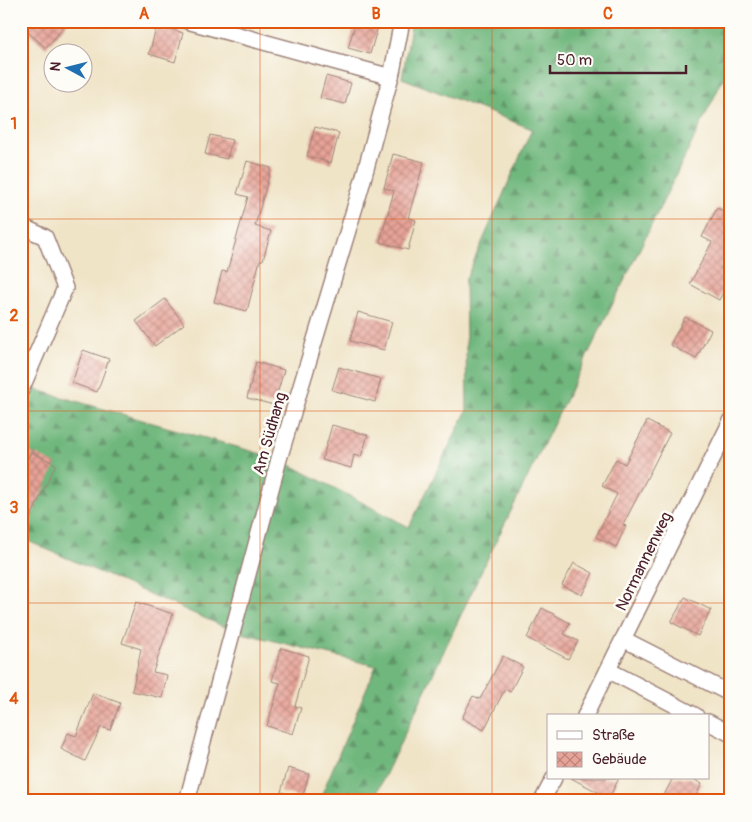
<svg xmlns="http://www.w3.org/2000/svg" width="752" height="822" viewBox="0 0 752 822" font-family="Pangolin,sans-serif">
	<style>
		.forest { fill: url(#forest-firs); stroke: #5d6b54 }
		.building { fill: url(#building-cross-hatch) }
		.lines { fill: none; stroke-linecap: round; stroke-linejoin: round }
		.street-casing { stroke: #9d8279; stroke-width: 18 }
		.street { stroke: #fff; stroke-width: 15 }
		.grid { fill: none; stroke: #e0560e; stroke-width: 1; stroke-opacity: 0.55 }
		.labels { text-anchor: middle; stroke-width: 5; stroke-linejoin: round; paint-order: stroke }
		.street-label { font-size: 16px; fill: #4a1f2b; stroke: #fdfcf7 }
		.neatline { fill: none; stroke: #e0560e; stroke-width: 2 }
		.grid-label { font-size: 16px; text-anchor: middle; font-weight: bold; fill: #e0560e }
	</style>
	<defs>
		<pattern id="forest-firs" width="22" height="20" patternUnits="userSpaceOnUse" patternTransform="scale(1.25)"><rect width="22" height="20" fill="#70b77d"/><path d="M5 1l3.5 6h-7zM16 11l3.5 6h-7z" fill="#5e9467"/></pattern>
		<pattern id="building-cross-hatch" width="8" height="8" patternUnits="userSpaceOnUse" patternTransform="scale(1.25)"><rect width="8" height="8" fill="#e7a397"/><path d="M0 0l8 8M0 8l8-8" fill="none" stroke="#bd847b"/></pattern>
	</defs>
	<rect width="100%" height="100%" fill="#fdfcf7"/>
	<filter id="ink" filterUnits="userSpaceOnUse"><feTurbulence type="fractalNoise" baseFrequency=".02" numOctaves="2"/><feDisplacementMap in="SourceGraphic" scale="10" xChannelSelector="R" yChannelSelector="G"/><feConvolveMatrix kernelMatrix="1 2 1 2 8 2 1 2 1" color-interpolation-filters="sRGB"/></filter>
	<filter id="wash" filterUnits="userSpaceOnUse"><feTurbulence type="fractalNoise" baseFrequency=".0096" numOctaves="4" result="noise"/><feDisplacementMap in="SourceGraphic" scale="20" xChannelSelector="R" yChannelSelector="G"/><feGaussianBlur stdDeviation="1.12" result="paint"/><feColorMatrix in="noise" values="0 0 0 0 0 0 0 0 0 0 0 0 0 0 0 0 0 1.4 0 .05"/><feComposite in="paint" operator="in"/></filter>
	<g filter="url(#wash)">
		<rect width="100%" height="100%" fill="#f0e4c7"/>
		<!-- forest -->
		<polygon class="forest" points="412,21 731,21 731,63 484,566 373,801 319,801 376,666 234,631 21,538 21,390 23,386 279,459 409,527 467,410 465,281 532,129 402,78"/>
		<g id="blocks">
			<!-- building -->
			<g class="building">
				<polygon points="21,21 69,21 46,48 21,26"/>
				<polygon points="356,21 378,26 370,54 348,48"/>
				<polygon points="157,25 183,33 175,62 149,54"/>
				<polygon points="326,76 351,83 345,104 320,98"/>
				<polygon points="315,127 339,133 331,163 307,156"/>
				<polygon points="210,135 232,140 227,159 205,154"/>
				<polygon points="393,154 424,162 408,218 416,220 408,250 380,242 394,191 384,188"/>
				<polygon points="247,161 271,168 255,226 271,231 263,260 260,260 247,311 214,302 222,271 227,272 248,197 237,194"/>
				<polygon points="717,208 731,215 731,249 721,268 731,274 731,278 719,300 690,284 712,242 702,237"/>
				<polygon points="165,299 184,324 155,346 136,321"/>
				<polygon points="358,312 392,322 384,350 350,341"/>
				<polygon points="685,317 711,330 696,359 670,345"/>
				<polygon points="83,350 109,359 97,392 72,383"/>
				<polygon points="256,362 284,370 274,405 247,398"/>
				<polygon points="339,367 381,379 375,402 332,390"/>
				<polygon points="647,421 670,433 623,525 626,526 616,547 596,537 617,494 602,486 616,459 625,464"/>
				<polygon points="332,425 368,435 361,457 354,455 351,468 322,460"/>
				<polygon points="31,452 56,464 21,538 21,473"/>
				<polygon points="574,563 593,573 582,595 562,585"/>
				<polygon points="685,597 711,610 698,636 671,622"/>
				<polygon points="136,602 173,614 153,672 167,675 162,698 132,691 141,649 122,643"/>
				<polygon points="542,608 570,623 564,634 578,641 568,659 527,638"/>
				<polygon points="281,648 309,656 295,706 301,708 293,734 267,726 280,683 272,681"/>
				<polygon points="503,656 523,667 510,692 505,689 484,730 462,718 473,696 480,699"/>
				<polygon points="93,693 120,703 110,730 101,727 85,761 61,749 68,733 76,736"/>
				<polygon points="288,768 309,774 302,798 281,792"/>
				<polygon points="571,778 619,778 609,798"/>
				<polygon points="673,778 691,778 702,784 693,801 676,801 664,795"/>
			</g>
		</g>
	</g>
	<g filter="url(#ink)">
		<use href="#blocks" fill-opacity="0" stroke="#9d8279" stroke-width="1"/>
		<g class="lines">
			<!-- street casing -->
			<g class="street-casing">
				<g id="street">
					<polyline points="187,21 391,77"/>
					<polyline points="21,226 45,237 65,288 21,390"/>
					<polyline points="623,639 731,694"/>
					<polyline points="608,670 696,716"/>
					<polyline points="585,716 731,421"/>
					<polyline points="708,722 731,734"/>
					<polyline points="187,801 279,459 361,187 392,72 402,21"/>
					<polyline points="542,801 554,778"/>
				</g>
			</g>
			<!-- street -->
			<use href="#street" class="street"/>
		</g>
	</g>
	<!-- grid -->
	<path class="grid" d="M260,21V801M492,21V801M21,219H731M21,411H731M21,603H731"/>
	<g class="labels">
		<!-- street labels -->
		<g class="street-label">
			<text transform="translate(269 433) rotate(-74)" y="6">Am Südhang</text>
			<text transform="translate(643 561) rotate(-64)" y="6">Normannenweg</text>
		</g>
	</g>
	<!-- margin -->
	<rect width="752" height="822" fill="none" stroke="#fdfcf7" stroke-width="55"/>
	<!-- legend -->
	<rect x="547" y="714" width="162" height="65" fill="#fdfcf7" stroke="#b5a4a5"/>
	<rect x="557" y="731" width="25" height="8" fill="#ffffff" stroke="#b5a4a5"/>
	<text x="592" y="740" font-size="15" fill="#4a1f2b">Straße</text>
	<rect x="557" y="752" width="25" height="15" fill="url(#building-cross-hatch)" stroke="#b5a4a5"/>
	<text x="592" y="764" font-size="15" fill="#4a1f2b">Gebäude</text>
	<!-- north arrow -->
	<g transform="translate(68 68) rotate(277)"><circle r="24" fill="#fdfcf7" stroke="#b5a4a5"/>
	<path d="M0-4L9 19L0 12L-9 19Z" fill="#1f6fb2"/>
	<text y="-8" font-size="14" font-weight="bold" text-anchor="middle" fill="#4a1f2b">N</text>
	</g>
	<!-- scale -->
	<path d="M550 65v8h136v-8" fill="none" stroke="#4a1f2b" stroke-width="2.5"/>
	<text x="557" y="65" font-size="15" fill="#4a1f2b" stroke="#fdfcf7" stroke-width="4" paint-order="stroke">50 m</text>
	<rect x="28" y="28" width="696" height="766" class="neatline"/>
	<g class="grid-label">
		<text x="144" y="19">A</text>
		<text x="376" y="19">B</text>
		<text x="608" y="19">C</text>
		<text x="14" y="129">1</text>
		<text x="14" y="321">2</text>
		<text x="14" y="513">3</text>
		<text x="14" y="704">4</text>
	</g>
</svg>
